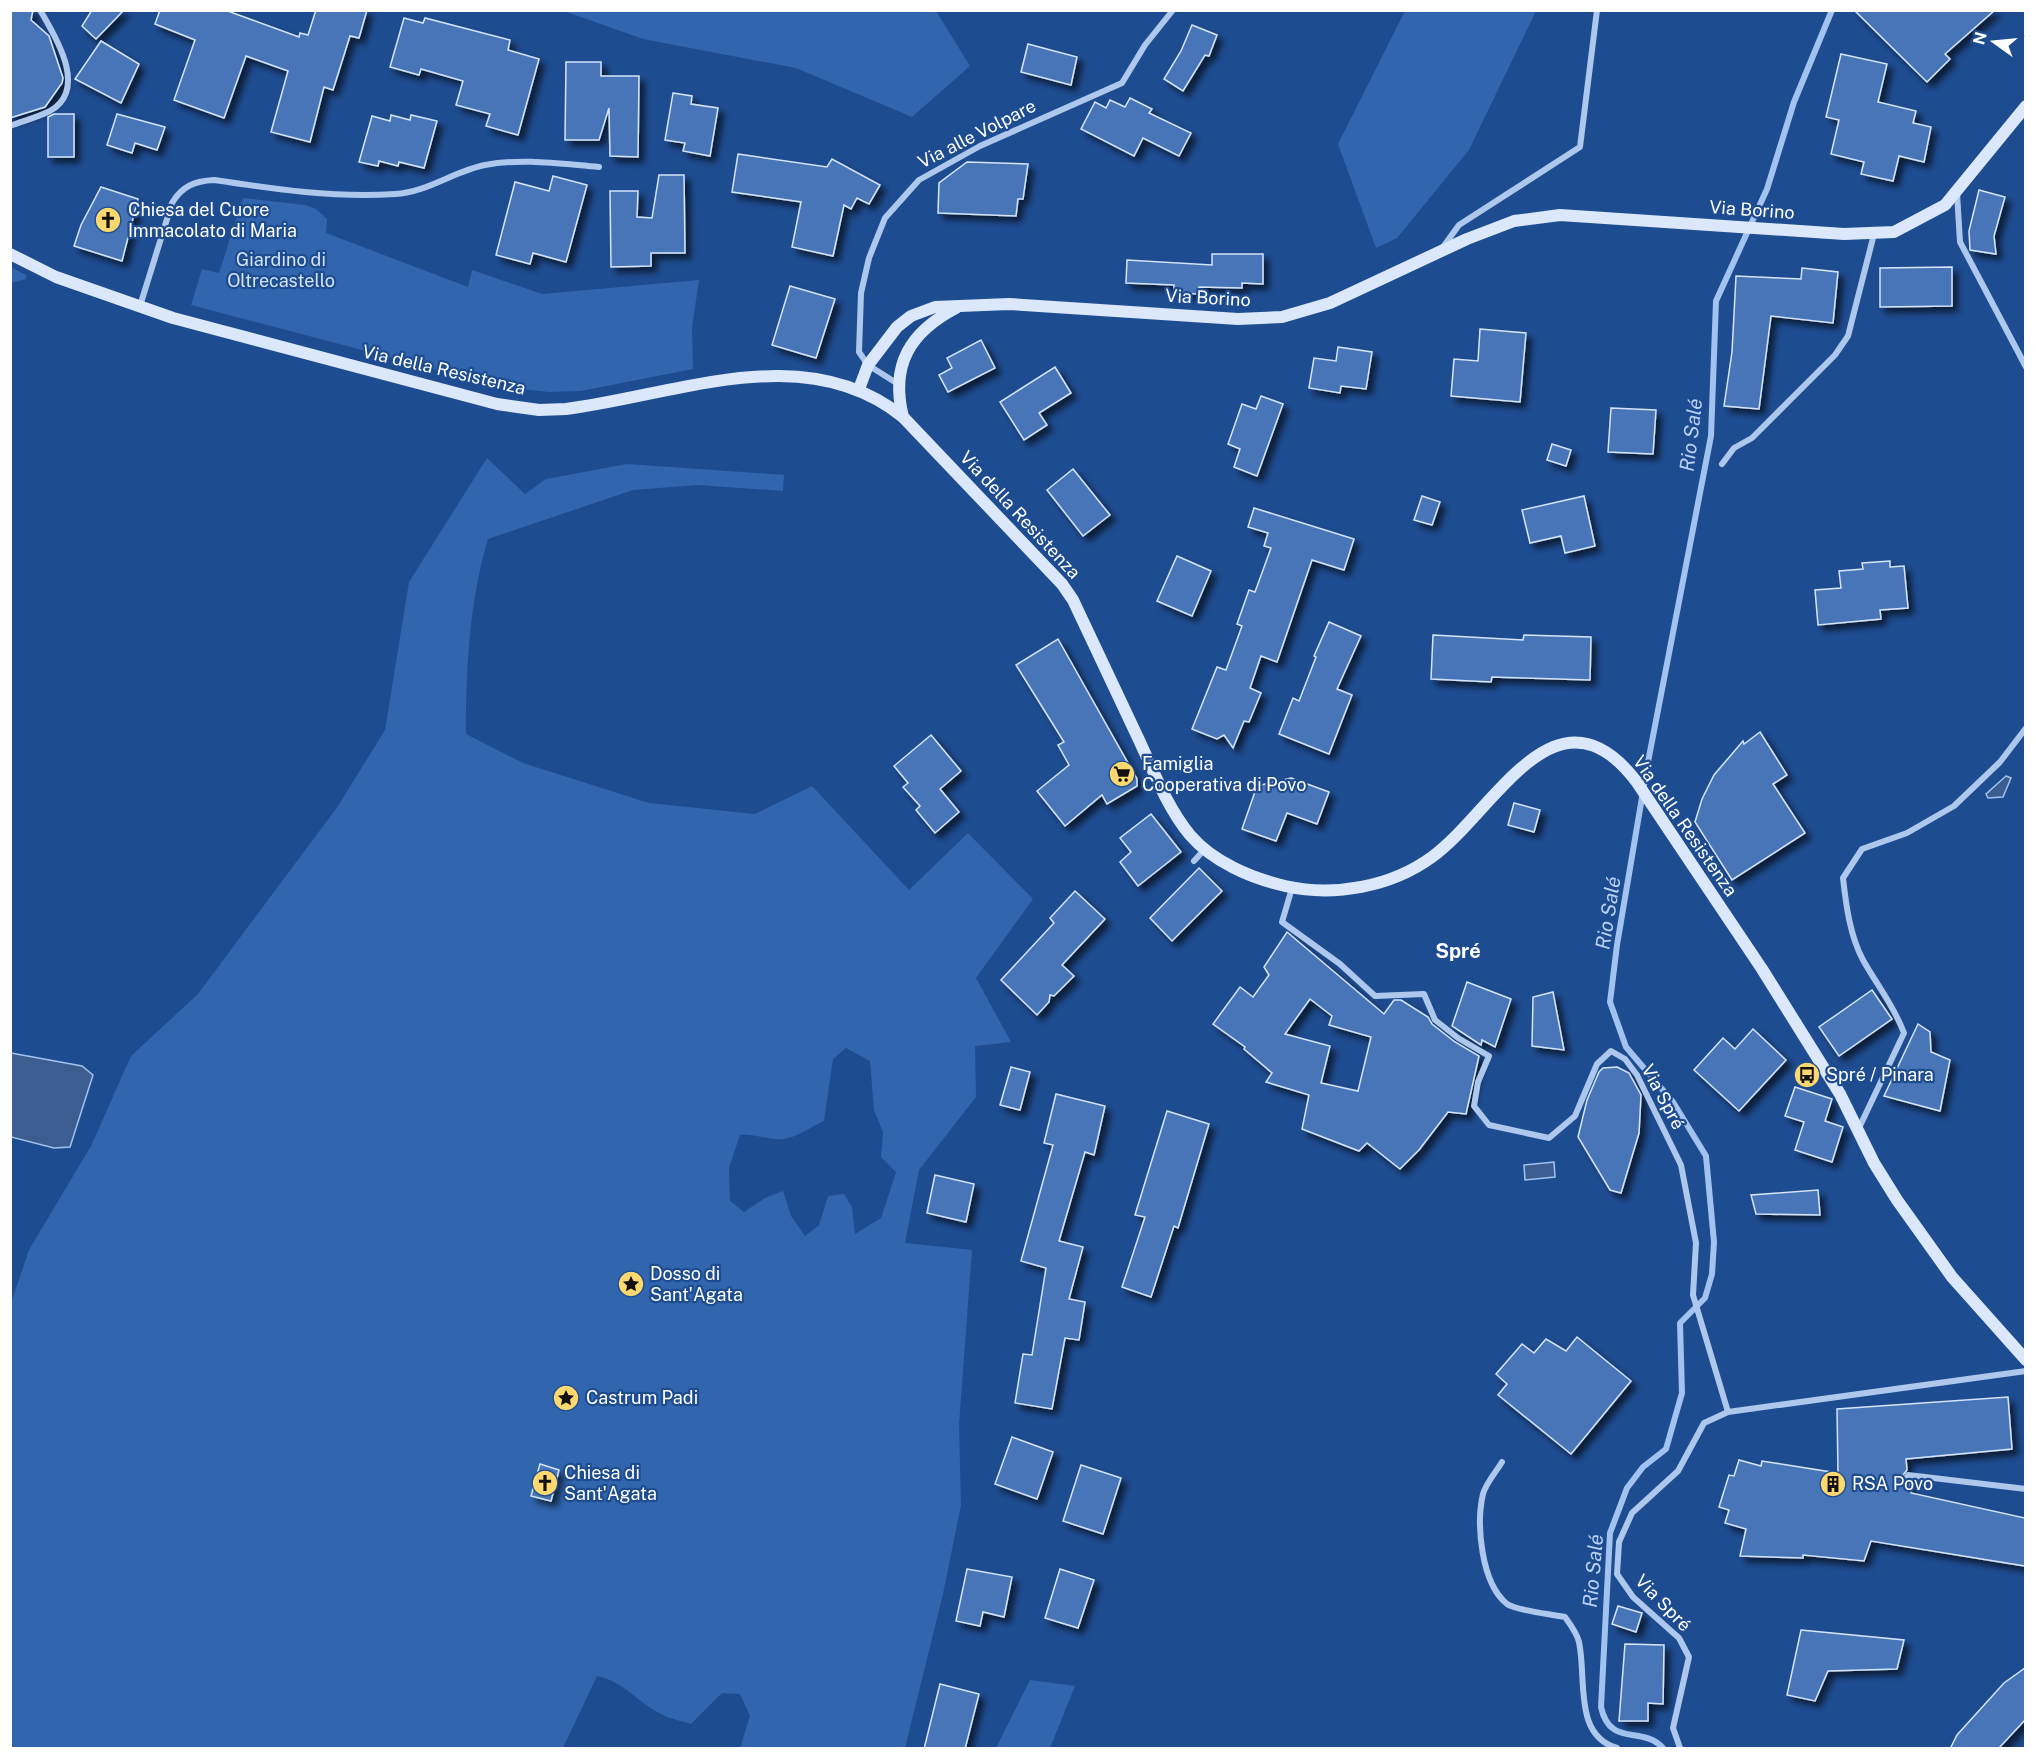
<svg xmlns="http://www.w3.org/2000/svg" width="2036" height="1759" viewBox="0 0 2036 1759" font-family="'Public Sans',sans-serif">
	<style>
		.green { fill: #3165ae; fill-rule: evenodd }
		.water { fill: #3c5d8f; stroke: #a2c3ef; stroke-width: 1.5 }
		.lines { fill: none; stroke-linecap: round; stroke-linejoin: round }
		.stream { stroke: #a2c3ef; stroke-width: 6 }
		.building { fill: #4775b8; stroke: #d4e4fa; stroke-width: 1.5; fill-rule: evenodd; filter: url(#shadow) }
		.street { stroke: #aec8ed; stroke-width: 6 }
		.secondary { stroke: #dbe7fa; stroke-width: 12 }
		.labels { text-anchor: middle; stroke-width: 4.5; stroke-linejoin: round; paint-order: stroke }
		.street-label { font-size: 18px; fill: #fff; stroke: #1e4c91 }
		.poi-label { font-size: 18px; fill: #fff; stroke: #1e4c91; text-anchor: start }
		.park-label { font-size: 18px; fill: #d4e4fa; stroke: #1e4c91 }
		.water-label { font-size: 20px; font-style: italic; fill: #bad3f4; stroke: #1e4c91 }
		.neighbourhood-label { font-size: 20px; font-weight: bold; fill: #fff; stroke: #1e4c91 }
	</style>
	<defs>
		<filter id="shadow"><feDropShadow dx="5.5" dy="5.5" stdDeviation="3" flood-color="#0009"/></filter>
	</defs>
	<rect width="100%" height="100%" fill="#1e4c91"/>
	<!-- green -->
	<g class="green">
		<polygon points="564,11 936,11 970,66 912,117 796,68 643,39"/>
		<polygon points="1405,11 1536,11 1469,150 1397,238 1376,248 1338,144"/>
		<polygon points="243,198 305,205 316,209 327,219 326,233 468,287 472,270 542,294 699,280 692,328 693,369 581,391 549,392 502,387 191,305 202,269 219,273"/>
		<polygon points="11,267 26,275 26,279 11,283"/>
		<path d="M487,458L525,494L546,479L627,464L784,475L783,491L698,485L633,490L488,539C469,604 466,668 466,734L523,763L649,803L755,814L812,786L909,890L968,833L1033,899L976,978L1011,1042L975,1046L976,1097L919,1170L905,1243L972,1250L959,1425L961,1505L943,1594L905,1748H740L750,1716L740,1694L722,1693L691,1724C682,1721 671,1719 663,1715C639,1704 624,1681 597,1676L563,1748H11L10,1306L29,1250L91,1146L131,1056L198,994L338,806L385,730L409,582ZM846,1048L870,1061L874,1110L883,1132L881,1157L896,1172L881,1218L855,1234L852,1207L844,1194L828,1196L819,1225L805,1236L791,1216L783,1191L765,1198L744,1212L730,1201L729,1168L740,1135C755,1133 768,1141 783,1139C796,1138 812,1126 824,1121L833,1059Z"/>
		<polygon points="1030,1680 1075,1686 1050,1748 996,1748"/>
	</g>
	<!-- water -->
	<g class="water">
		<polygon points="2006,776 2011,778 2003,797 1988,798 1986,794"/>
		<polygon points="11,1053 82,1066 93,1075 70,1147 54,1148 11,1137"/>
		<polygon points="1554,1162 1555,1177 1525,1180 1524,1165"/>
	</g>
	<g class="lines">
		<!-- stream -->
		<path class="stream" d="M1663,1748C1642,1725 1610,1748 1601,1707L1610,1533L1627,1488L1643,1467L1666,1449L1682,1393L1680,1323L1705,1298L1712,1274L1714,1242L1706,1156L1673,1102L1626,1047L1610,1002L1617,945L1648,762L1711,436L1716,301L1767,189L1794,102L1832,10"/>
	</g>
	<!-- building -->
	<g class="building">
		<polygon points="10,10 33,10 31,20 49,36 63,78 62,83 45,107 10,118"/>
		<polygon points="92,10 124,10 96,39 82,26"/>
		<polygon points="160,10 225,10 299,37 300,33 308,35 316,10 367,10 359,38 350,36 333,90 324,87 310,142 271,132 288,71 246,56 224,118 174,100 195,40 155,24"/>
		<polygon points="1854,10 1995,10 1945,54 1950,59 1927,82"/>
		<polygon points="404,18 423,23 425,18 510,40 508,50 539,59 518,135 486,126 490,114 456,105 463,81 421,69 419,75 390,67"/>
		<polygon points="1192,25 1217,35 1209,56 1205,55 1183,91 1164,79 1181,51"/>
		<polygon points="101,41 139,64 121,103 75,79"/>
		<polygon points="1028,44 1077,57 1071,85 1021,72"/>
		<polygon points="1841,54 1887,64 1878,102 1916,111 1913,123 1931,127 1924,162 1899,156 1893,181 1861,174 1864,162 1831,154 1839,120 1826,117"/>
		<polygon points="566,62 601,62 601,76 639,76 638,157 610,156 609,108 599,140 565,140"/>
		<polygon points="673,93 692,96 691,104 718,108 710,156 683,151 685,143 665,140"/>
		<polygon points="1130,98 1152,109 1149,113 1191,133 1179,156 1143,138 1134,156 1081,129 1095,102 1106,108 1110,100 1125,107"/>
		<polygon points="54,114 74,114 74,157 48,157 48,117"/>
		<polygon points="117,114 165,127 157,150 135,143 132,153 107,145"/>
		<polygon points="391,115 410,120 411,115 437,121 424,168 399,162 398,166 379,161 378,166 359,162 372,116 390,121"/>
		<polygon points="738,154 827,167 832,159 880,185 869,204 857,198 851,209 844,205 833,256 792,247 801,202 732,192"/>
		<polygon points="967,162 1028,164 1023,199 1018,199 1016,216 938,213 939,183"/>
		<polygon points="659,175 684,175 685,253 651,253 651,266 611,267 610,191 638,191 637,217 652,218"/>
		<polygon points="553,176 587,185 566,262 533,253 530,264 496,255 515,182 549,191"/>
		<polygon points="101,187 138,199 122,261 74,246 81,225"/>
		<polygon points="1979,190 2005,197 1994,236 1996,254 1970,250 1969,231"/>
		<polygon points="1212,254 1263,254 1263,284 1242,283 1242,288 1199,287 1198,294 1174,293 1174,285 1126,283 1127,260 1212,265"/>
		<polygon points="1952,267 1952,306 1880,307 1880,268"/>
		<polygon points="1802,268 1838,272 1833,323 1771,316 1759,409 1724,406 1732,352 1736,276 1801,279"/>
		<polygon points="790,286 835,299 816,358 772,345"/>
		<polygon points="1480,329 1526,333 1520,402 1451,396 1454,359 1478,361"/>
		<polygon points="981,340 995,368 948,392 939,375 952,368 947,358"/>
		<polygon points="1338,347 1372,352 1366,389 1341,386 1340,393 1309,388 1314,358 1336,361"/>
		<polygon points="1055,367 1071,393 1039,413 1047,425 1024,440 1000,402"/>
		<polygon points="1261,396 1283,404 1257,476 1234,467 1240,449 1228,444 1242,404 1256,409"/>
		<polygon points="1611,408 1656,410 1653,454 1608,452"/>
		<polygon points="1552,444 1571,450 1566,466 1547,460"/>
		<polygon points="1073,469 1110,515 1083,536 1047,490"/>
		<polygon points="1422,496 1440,502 1432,525 1414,520"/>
		<polygon points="1584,496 1595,546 1565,553 1561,536 1530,543 1522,510"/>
		<polygon points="1254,508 1354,539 1344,570 1312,560 1277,662 1261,656 1250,688 1261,693 1249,722 1244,721 1233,748 1224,735 1217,739 1192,729 1217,667 1226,670 1242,626 1237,624 1249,590 1255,592 1271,548 1264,546 1268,533 1248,527"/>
		<polygon points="1177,556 1211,571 1192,616 1157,601"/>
		<polygon points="1890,561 1890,567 1904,566 1908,608 1880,610 1881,619 1818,625 1815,590 1841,588 1839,571 1863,569 1862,563"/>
		<polygon points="1329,622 1361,636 1337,689 1352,695 1329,754 1279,734 1293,698 1299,701 1316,657 1314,656"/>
		<polygon points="1433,635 1523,640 1524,635 1591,637 1590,680 1492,677 1491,682 1431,679"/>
		<polygon points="1058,639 1137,779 1137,786 1107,804 1102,795 1065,826 1037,791 1069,765 1058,745 1064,742 1016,665"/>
		<polygon points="1760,732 1787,775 1773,784 1805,833 1732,880 1695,822 1702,799 1714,775 1743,741 1744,744"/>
		<polygon points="931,735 961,771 940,789 959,812 935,833 916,810 920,806 903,787 908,783 894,766"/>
		<polygon points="1291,778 1329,792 1317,824 1287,813 1276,841 1242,829 1257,786"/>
		<polygon points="1514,803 1540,810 1534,832 1508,825"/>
		<polygon points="1151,814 1181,852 1138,886 1120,862 1131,852 1120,838"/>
		<polygon points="1199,868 1222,891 1172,941 1150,918"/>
		<polygon points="1075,891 1105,919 1062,965 1074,976 1054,996 1050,995 1049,1002 1037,1015 1001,980 1054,923 1050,918"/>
		<path d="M1287,932L1384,1014L1394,1000H1401L1428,1017L1432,1024L1455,1042L1479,1056L1466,1114L1448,1112L1419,1150L1400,1169L1367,1143L1359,1151L1302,1129L1309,1095L1266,1082L1272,1073L1244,1049L1245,1047L1213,1024L1240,987L1253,997L1269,975L1264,967ZM1310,999L1332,1016L1329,1025L1371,1037L1358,1091L1321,1083L1330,1046L1285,1034Z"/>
		<polygon points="1467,982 1511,999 1495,1047 1482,1040 1481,1045 1452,1026"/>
		<polygon points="1872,990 1892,1019 1839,1056 1819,1027"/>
		<polygon points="1553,992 1564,1050 1532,1046 1533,997"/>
		<polygon points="1918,1024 1930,1032 1931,1052 1950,1060 1940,1111 1884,1096"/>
		<polygon points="1753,1029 1786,1060 1739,1111 1694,1070 1723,1038 1735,1049"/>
		<polygon points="1011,1067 1030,1072 1020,1110 1000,1105"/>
		<polygon points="1617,1067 1629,1073 1641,1095 1639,1133 1621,1193 1610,1190 1578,1137 1587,1100 1599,1072 1603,1068"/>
		<polygon points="1795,1087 1832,1099 1825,1121 1843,1127 1832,1162 1795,1150 1804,1122 1785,1116"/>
		<polygon points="1056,1094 1105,1106 1094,1155 1085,1152 1059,1241 1083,1247 1069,1299 1085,1302 1079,1340 1065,1338 1052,1409 1015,1403 1023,1354 1032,1355 1046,1268 1021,1261 1053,1145 1044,1143"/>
		<polygon points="1167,1111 1209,1124 1178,1228 1174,1226 1151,1297 1122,1287 1145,1217 1135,1215"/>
		<polygon points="935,1175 974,1184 966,1222 927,1213"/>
		<polygon points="1818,1190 1820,1215 1756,1214 1751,1195"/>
		<polygon points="1577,1337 1631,1381 1571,1454 1498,1395 1507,1384 1496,1374 1522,1344 1534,1353 1546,1339 1566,1351"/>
		<polygon points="2008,1397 2012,1449 1906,1459 1907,1470 1903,1475 1909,1480 1911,1493 2025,1518 2025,1566 1871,1541 1864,1561 1803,1555 1803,1558 1740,1556 1746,1529 1725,1523 1729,1510 1719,1507 1729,1475 1734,1476 1739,1460 1761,1466 1762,1461 1838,1473 1837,1409"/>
		<polygon points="1012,1437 1053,1452 1037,1499 995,1484"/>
		<polygon points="540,1464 559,1470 551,1501 531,1496"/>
		<polygon points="1081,1465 1121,1478 1103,1534 1063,1521"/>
		<polygon points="967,1569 1012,1577 1004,1617 983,1612 980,1626 956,1621"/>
		<polygon points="1060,1569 1094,1580 1078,1628 1045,1618"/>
		<polygon points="1618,1606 1642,1613 1636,1632 1612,1624"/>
		<polygon points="1801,1630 1904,1640 1897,1669 1828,1671 1815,1701 1787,1695"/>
		<polygon points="1625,1644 1664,1645 1663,1704 1648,1703 1648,1721 1619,1721"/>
		<polygon points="2025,1668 2025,1720 1998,1749 1950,1749 1957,1735 2004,1683"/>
		<polygon points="940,1684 979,1694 965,1749 924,1749"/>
	</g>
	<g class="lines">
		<!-- street -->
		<g class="street">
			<path d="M10,126C23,121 38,117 50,111C89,89 55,36 40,10"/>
			<polyline points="1957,193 1960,242 2026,367"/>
			<polyline points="1443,247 1459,225 1580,147 1597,10"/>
			<path d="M140,306L172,203C182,186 195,181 214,180C274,189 333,198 395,194C428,192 454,171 485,165C523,158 561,164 599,167"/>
			<polyline points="898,384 868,365 859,352 861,293 869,258 885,218 919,180 980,146 1122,83 1145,45 1173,10"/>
			<polyline points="1722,464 1734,448 1752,438 1835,355 1848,336 1874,234"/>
			<polyline points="1194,861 1204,850"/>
			<polyline points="1292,888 1282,922 1340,964 1375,996 1424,994 1435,1020 1458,1038 1489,1056 1478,1082 1474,1106 1489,1125 1549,1138 1575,1116 1597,1064 1611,1051 1625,1059 1637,1075 1681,1165 1696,1243 1693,1295 1728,1412"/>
			<path d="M1859,1128L1904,1033C1894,1006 1877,985 1863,960C1850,936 1846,905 1843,878L1862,849L1907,833L1954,806L2000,762L2026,728"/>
			<path d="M1502,1462C1496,1472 1486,1483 1483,1494C1476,1524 1481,1583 1507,1604C1517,1611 1552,1614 1565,1617C1570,1624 1577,1633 1579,1642C1587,1679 1573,1735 1617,1748"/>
			<polyline points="1908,1475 2026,1489"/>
			<polyline points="1680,1748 1673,1728 1689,1657 1679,1638 1633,1597 1617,1574 1619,1542 1632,1513 1678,1471 1704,1423 1728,1412 2026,1371"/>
		</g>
		<!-- secondary -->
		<g class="secondary">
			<path d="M10,254L56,277L173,318L497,404L539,410L566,409C677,395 805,338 903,417L1062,584L1073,600C1095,646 1117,693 1139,740C1154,772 1167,807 1190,835C1213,862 1251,878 1285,886C1334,897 1391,887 1432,857C1495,811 1556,677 1636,781L1762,969L1840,1094L1874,1163L1897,1200L1952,1277L2026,1360"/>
			<polyline points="859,389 868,365 897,327 911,316 935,307 1009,304 1238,319 1282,317 1330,303 1467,239 1514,221 1560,215 1844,234 1894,232 1945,205 2026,106"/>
			<path d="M903,417C890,365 910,332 956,308"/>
		</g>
	</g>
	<!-- icons -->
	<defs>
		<g id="church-disc" transform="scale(1.35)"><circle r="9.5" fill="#fcd86e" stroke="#1e4c91"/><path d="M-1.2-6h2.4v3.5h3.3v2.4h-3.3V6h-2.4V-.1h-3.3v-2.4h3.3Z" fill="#111"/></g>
		<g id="supermarket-disc" transform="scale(1.35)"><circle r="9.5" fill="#fcd86e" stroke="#1e4c91"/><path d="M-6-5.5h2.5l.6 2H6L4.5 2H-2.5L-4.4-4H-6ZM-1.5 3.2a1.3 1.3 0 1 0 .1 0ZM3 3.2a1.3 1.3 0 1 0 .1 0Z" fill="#111"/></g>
		<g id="bus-disc" transform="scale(1.35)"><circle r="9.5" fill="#fcd86e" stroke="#1e4c91"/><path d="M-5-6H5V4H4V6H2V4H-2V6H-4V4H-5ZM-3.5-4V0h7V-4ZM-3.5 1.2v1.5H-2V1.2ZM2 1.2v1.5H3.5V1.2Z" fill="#111"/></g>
		<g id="sight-disc" transform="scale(1.35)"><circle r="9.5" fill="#fcd86e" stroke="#1e4c91"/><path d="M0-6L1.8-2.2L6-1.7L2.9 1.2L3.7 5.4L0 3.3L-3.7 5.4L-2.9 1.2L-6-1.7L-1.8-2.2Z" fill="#111"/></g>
		<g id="building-disc" transform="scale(1.35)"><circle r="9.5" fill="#fcd86e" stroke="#1e4c91"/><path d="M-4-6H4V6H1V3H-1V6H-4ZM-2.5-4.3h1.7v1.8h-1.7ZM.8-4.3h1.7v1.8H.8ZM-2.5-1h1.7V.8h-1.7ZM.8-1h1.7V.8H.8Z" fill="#111"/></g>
	</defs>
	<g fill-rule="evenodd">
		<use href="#church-disc" x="108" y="220"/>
		<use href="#supermarket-disc" x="1122" y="774"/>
		<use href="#bus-disc" x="1807" y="1075"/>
		<use href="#sight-disc" x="631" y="1284"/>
		<use href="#sight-disc" x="566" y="1398"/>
		<use href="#church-disc" x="545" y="1483"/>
		<use href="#building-disc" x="1833" y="1484"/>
	</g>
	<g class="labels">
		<!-- street labels -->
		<g class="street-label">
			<text transform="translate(977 134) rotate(-27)" y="6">Via alle Volpare</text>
			<text transform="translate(1752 210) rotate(4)" y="6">Via Borino</text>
			<text transform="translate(1208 298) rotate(3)" y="6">Via Borino</text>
			<text transform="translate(444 370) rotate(13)" y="6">Via della Resistenza</text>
			<text transform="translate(1020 515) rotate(47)" y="6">Via della Resistenza</text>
			<text transform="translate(1685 826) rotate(55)" y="6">Via della Resistenza</text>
			<text transform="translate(1663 1097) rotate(62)" y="6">Via Spré</text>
			<text transform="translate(1663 1603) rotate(46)" y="6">Via Spré</text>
		</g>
		<!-- poi labels -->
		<g class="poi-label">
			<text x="128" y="216">Chiesa del Cuore<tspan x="128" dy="21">Immacolato di Maria</tspan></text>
			<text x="1142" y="770">Famiglia<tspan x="1142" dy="21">Cooperativa di Povo</tspan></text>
			<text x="1826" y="1081">Spré / Pinara</text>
			<text x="650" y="1280">Dosso di<tspan x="650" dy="21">Sant'Agata</tspan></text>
			<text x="586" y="1404">Castrum Padi</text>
			<text x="564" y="1479">Chiesa di<tspan x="564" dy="21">Sant'Agata</tspan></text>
			<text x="1852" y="1490">RSA Povo</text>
		</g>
		<!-- park labels -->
		<g class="park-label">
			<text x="281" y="266">Giardino di<tspan x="281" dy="21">Oltrecastello</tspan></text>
		</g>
		<!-- water labels -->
		<g class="water-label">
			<text transform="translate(1691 435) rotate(-83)" y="7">Rio Salé</text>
			<text transform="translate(1608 913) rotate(-81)" y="7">Rio Salé</text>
			<text transform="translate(1593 1571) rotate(-85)" y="7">Rio Salé</text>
		</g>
		<!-- neighbourhood labels -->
		<g class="neighbourhood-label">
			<text x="1458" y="958">Spré</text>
		</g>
	</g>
	<!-- border -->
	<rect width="2036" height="1759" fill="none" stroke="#ffffff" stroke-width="24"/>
	<!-- north arrow -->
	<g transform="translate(1994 42) rotate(285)" stroke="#1e4c91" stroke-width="4.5" paint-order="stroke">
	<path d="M0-4.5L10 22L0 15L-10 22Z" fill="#ffffff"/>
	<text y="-9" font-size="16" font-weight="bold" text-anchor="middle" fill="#ffffff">N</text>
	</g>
</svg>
